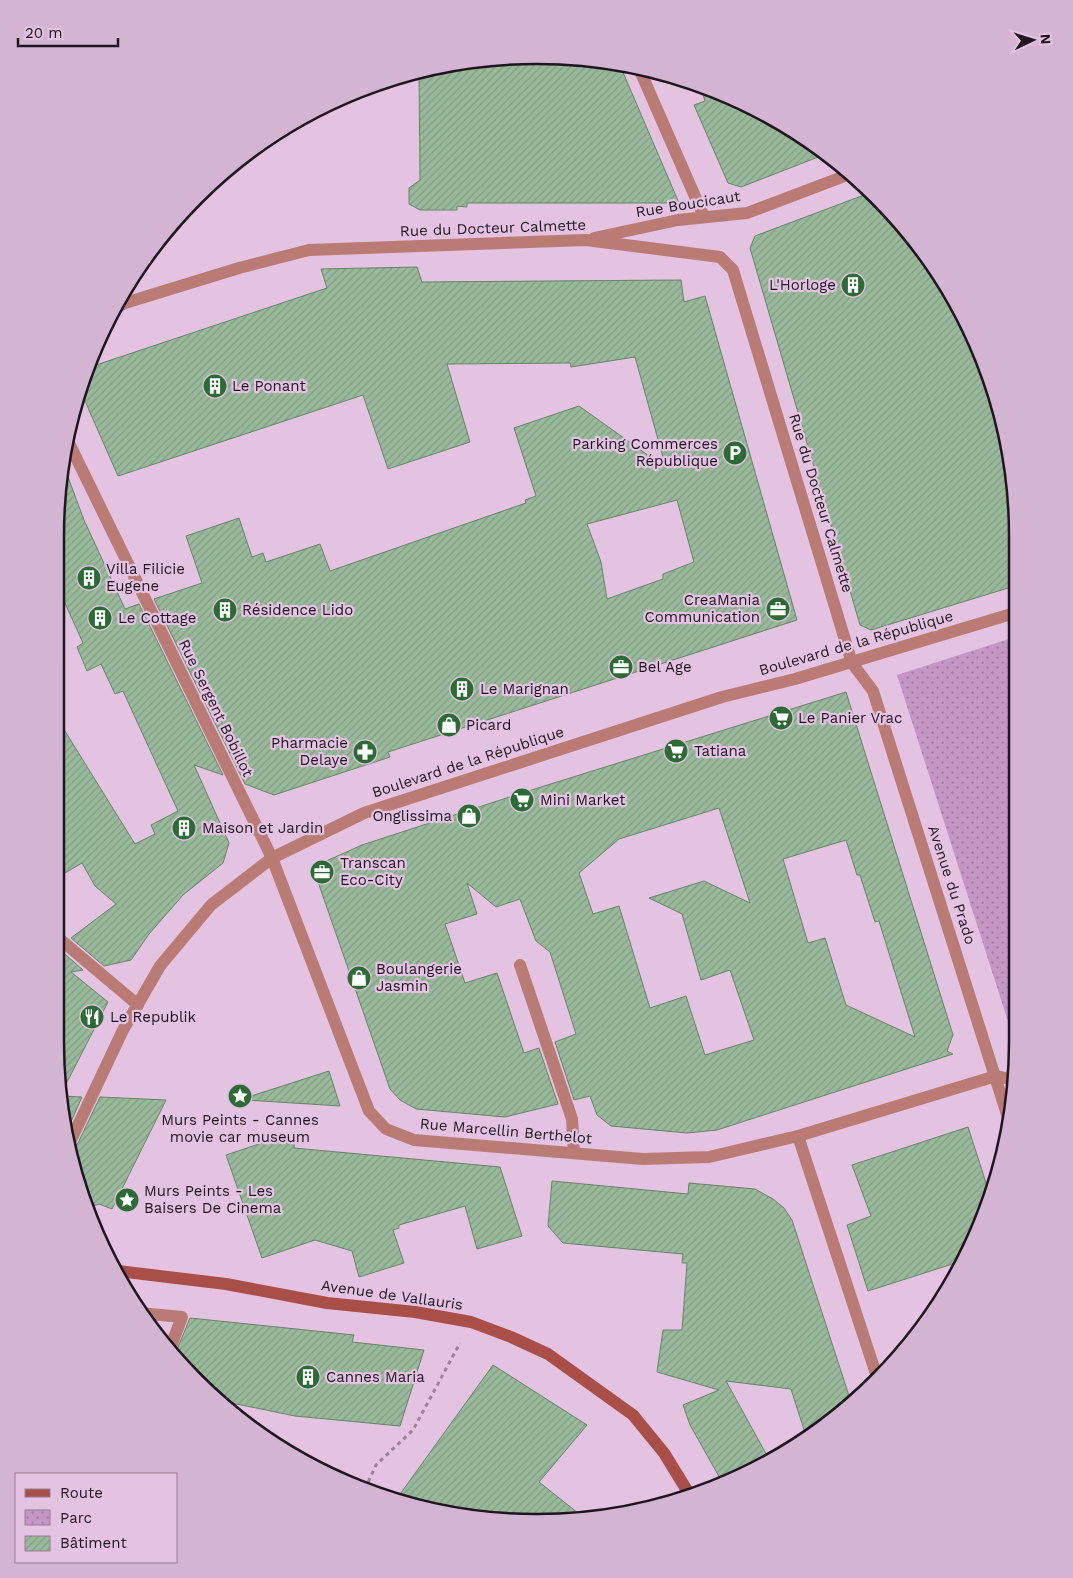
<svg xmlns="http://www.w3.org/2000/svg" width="1073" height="1578" viewBox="0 0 1073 1578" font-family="'Work Sans',sans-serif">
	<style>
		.park { fill: url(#park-dots) }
		.building { fill: url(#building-hatch); stroke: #668568; fill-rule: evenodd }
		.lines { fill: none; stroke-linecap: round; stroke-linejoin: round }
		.path { stroke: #9a8199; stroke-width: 3; stroke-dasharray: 4 4; stroke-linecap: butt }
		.pedestrian { stroke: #ba7b74; stroke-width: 12 }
		.minor { stroke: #ba7b74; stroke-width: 12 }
		.tertiary { stroke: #ba7b74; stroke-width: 12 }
		.secondary { stroke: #aa4f48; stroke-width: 12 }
		.labels { text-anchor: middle; stroke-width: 4.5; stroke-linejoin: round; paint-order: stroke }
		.street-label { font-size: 15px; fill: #201520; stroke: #e3c2e2 }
		.poi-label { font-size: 15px; fill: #201520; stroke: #e3c2e2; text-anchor: start }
		.rim { fill: none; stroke: #201520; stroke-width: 2.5 }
	</style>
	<defs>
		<pattern id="park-dots" width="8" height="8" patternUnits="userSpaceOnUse" patternTransform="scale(1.25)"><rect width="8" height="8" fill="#c496c4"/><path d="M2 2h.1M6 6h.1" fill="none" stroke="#9f799f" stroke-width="1.8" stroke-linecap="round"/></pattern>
		<pattern id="building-hatch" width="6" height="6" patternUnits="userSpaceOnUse" patternTransform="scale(1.25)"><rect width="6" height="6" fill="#98b99a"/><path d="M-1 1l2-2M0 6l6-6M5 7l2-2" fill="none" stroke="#839e84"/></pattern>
	</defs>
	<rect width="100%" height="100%" fill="#e3c2e2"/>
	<g class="park">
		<polygon points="1018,636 1018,1041 1014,1040 897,675"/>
		<polygon points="312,1463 341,1470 339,1479"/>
	</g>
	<g class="building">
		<polygon points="536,55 619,63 679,203 467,203 467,207 457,206 457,210 420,210 409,204 409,188 420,180 419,71 442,64"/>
		<polygon points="700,85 720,92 804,136 826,154 741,187 728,183 694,105 705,101"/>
		<polygon points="872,192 937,269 975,341 1011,461 1018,536 1018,585 871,630 860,625 750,248 755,236"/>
		<path d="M417 267 422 282 681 280 684 302 705 296 797 620 388 752 390 757 274 795 245 784 154 599 202 583 186 536 239 518 252 557 263 553 266 562 320 544 330 571 526 503 525 500 536 496 514 428 579 406 666 468 635 357 571 367 570 363 447 364 470 442 388 469 363 395 118 476 81 392 90 367 327 288 321 269ZM677 500 694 562 663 574V579L607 599 601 562 587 524Z"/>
		<polygon points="62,461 84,520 125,609 139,604 223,775 194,765 229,843 223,863 183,895 149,934 131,960 104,966 71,938 116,904 95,886 82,863 55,879 55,715 135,844 155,834 151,825 178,811 123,691 115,694 101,664 87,671 77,647 83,643 55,581 55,536"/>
		<path d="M846 692 953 1035 947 1051 953 1054 717 1130 687 1133 611 1126 597 1115 590 1096 574 1100 555 1042 576 1034 550 952 536 941 520 899 496 907 467 883 477 914 445 924 465 983 497 973 524 1053 539 1048 558 1104 505 1117 416 1109 400 1100 390 1089 317 879 324 862 362 845 525 792ZM719 808 750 903 704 881 649 898 682 914 701 980 730 970 754 1040 705 1055 686 996 650 1008 619 906 593 914 579 873 619 839ZM846 840 857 875H860L875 922 879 921 915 1037 846 1005 825 938 808 943 783 859Z"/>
		<polygon points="58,948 83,970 71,972 108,1002 63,1090 55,1042 55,951"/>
		<polygon points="329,1071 340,1106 246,1100 245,1098"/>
		<polygon points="64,1096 82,1097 69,1126"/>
		<polygon points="100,1097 166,1100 112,1209 99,1204 86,1208 80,1196 73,1148 78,1143"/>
		<polygon points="968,1127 989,1192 968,1255 965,1260 868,1291 847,1225 871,1216 852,1165"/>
		<polygon points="295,1132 294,1148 500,1167 522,1236 477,1249 465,1206 399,1225 399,1228 393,1230 404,1263 359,1277 352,1251 315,1240 262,1258 226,1155"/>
		<polygon points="552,1181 688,1194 689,1183 755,1189 773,1199 784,1208 792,1220 851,1402 806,1436 791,1389 726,1381 770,1461 721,1480 690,1425 683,1405 719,1390 657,1372 663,1330 682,1330 687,1263 682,1263 683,1254 563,1243 548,1226"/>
		<polygon points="190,1318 354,1335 352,1342 424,1350 400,1426 295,1416 222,1401 176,1352"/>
		<polygon points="493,1365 587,1425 539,1482 583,1517 505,1522 398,1497"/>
	</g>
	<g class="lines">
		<polyline class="path" points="365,1489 376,1465 413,1430 460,1343"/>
		<polyline class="pedestrian" points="140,1313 182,1317 171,1346"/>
		<g class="minor">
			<polyline points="638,66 704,217"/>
			<polyline points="594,238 678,220 747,213 850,174"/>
			<polyline points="116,308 125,303 239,268 309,250 586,240 720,257 733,270 852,663 873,691 1010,1124"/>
			<polyline points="66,437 272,858 369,1111 386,1129 414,1140 643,1159 709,1157 798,1136 996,1076 1014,1080"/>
			<polyline points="55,935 138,1005"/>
			<polyline points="520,965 572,1119 574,1153"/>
			<polyline points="798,1136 878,1380"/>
		</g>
		<polyline class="tertiary" points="71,1140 123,1030 160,966 211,905 272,858 364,813 722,697 795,679 1018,612"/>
		<polyline class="secondary" points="118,1271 226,1284 327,1303 415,1312 471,1322 511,1337 548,1354 633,1415 664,1453 688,1492"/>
	</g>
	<defs>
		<symbol id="building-disc" viewBox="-11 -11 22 22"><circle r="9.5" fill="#2b6b34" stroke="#e3c2e2"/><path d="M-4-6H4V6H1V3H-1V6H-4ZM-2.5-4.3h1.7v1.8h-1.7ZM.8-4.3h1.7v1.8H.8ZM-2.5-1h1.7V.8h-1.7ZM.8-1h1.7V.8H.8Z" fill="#fff"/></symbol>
		<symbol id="parking-disc" viewBox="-11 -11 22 22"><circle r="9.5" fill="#2b6b34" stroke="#e3c2e2"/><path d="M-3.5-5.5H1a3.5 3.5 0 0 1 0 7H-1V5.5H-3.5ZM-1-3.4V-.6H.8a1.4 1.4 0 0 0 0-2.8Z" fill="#fff"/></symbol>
		<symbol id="office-disc" viewBox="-11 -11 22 22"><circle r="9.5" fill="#2b6b34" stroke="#e3c2e2"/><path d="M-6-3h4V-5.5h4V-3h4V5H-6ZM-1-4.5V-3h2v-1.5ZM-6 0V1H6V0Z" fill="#fff"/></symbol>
		<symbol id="supermarket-disc" viewBox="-11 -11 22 22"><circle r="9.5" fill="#2b6b34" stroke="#e3c2e2"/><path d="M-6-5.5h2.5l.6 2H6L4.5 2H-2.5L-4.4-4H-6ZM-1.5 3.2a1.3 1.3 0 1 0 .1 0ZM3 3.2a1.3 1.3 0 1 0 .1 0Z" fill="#fff"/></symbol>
		<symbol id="shop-disc" viewBox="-11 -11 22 22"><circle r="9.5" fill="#2b6b34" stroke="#e3c2e2"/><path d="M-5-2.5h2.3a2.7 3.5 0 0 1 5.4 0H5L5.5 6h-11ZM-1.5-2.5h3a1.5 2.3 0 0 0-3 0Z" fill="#fff"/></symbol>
		<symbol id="pharmacy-disc" viewBox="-11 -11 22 22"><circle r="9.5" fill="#2b6b34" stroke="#e3c2e2"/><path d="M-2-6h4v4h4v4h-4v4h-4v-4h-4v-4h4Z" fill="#fff"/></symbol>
		<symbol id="restaurant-disc" viewBox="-11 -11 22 22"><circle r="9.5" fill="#2b6b34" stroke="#e3c2e2"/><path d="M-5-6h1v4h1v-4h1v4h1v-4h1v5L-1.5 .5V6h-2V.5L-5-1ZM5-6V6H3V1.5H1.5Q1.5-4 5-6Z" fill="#fff"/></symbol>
		<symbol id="sight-disc" viewBox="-11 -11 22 22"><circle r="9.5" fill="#2b6b34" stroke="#e3c2e2"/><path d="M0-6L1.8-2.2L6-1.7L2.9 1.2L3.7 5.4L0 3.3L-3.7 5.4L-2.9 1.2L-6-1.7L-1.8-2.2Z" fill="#fff"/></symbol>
	</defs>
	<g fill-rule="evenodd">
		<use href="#building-disc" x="839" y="271" width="28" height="28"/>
		<use href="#building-disc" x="201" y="372" width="28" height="28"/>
		<use href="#parking-disc" x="721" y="439" width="28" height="28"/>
		<use href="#building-disc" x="75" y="564" width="28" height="28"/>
		<use href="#office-disc" x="764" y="595" width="28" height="28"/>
		<use href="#building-disc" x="211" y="596" width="28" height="28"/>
		<use href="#building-disc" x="86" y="604" width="28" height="28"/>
		<use href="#office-disc" x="607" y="653" width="28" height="28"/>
		<use href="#building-disc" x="448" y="675" width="28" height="28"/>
		<use href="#supermarket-disc" x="767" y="704" width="28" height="28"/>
		<use href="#shop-disc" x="435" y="711" width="28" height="28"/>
		<use href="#supermarket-disc" x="662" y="737" width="28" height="28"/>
		<use href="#pharmacy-disc" x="351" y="738" width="28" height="28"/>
		<use href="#supermarket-disc" x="508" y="786" width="28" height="28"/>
		<use href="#shop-disc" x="455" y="802" width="28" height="28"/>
		<use href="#building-disc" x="170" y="814" width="28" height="28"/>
		<use href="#office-disc" x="308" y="858" width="28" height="28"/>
		<use href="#shop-disc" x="345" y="964" width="28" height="28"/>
		<use href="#restaurant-disc" x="78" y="1003" width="28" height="28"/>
		<use href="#sight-disc" x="226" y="1082" width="28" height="28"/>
		<use href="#sight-disc" x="113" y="1186" width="28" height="28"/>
		<use href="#building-disc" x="294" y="1363" width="28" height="28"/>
	</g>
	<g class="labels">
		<g class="street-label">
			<text transform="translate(688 204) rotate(-9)" y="5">Rue Boucicaut</text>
			<text transform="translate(493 228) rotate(-2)" y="5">Rue du Docteur Calmette</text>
			<text transform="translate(821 503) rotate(73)" y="5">Rue du Docteur Calmette</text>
			<text transform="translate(856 643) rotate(-16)" y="5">Boulevard de la République</text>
			<text transform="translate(216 708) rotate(64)" y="5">Rue Sergent Bobillot</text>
			<text transform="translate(468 762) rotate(-18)" y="5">Boulevard de la République</text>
			<text transform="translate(952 885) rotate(72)" y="5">Avenue du Prado</text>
			<text transform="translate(506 1131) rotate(5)" y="5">Rue Marcellin Berthelot</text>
			<text transform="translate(392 1295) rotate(8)" y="5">Avenue de Vallauris</text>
		</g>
		<g class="poi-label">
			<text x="836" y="290" text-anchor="end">L'Horloge</text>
			<text x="232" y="391">Le Ponant</text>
			<text x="718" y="449" text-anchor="end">Parking Commerces<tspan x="718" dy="17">République</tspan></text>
			<text x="106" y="574">Villa Filicie<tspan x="106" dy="17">Eugene</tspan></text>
			<text x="760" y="605" text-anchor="end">CreaMania<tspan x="760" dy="17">Communication</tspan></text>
			<text x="242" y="615">Résidence Lido</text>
			<text x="118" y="623">Le Cottage</text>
			<text x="638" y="672">Bel Age</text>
			<text x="480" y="694">Le Marignan</text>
			<text x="798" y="723">Le Panier Vrac</text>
			<text x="466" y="730">Picard</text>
			<text x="348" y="748" text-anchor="end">Pharmacie<tspan x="348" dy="17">Delaye</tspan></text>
			<text x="694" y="756">Tatiana</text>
			<text x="540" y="805">Mini Market</text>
			<text x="452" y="821" text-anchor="end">Onglissima</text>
			<text x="202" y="833">Maison et Jardin</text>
			<text x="340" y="868">Transcan<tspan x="340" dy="17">Eco-City</tspan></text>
			<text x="376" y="974">Boulangerie<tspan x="376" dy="17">Jasmin</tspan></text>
			<text x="110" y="1022">Le Republik</text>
			<text x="240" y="1125" text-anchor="middle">Murs Peints - Cannes<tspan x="240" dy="17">movie car museum</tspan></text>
			<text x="144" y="1196">Murs Peints - Les<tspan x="144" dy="17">Baisers De Cinema</tspan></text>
			<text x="326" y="1382">Cannes Maria</text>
		</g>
	</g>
	<path d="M0 0H1073V1578H0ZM536 64H537A472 472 0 0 1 1009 536V1042A472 472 0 0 1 537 1514H536A472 472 0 0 1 64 1042V536A472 472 0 0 1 536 64Z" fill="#d3b4d2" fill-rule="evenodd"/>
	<path class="rim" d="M536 64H537A472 472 0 0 1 1009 536V1042A472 472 0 0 1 537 1514H536A472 472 0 0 1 64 1042V536A472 472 0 0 1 536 64Z"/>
	<rect x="15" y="1473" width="162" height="90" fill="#e3c2e2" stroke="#957d94"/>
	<rect x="25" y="1489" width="25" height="8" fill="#aa4f48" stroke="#957d94"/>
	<text x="60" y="1498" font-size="15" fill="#201520">Route</text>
	<rect x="25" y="1510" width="25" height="15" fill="url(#park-dots)" stroke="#957d94"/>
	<text x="60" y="1523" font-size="15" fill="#201520">Parc</text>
	<rect x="25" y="1536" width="25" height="15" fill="url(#building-hatch)" stroke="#957d94"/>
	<text x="60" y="1548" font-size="15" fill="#201520">Bâtiment</text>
	<g transform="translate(1033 40) rotate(86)" stroke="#e3c2e2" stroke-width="4" paint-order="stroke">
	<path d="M0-4L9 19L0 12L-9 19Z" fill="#201520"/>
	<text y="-8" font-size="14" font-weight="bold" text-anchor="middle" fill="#201520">N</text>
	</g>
	<path d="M18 38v8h100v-8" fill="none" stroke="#201520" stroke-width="2.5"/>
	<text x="25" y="38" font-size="15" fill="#201520" stroke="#e3c2e2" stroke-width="4" paint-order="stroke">20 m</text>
</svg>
